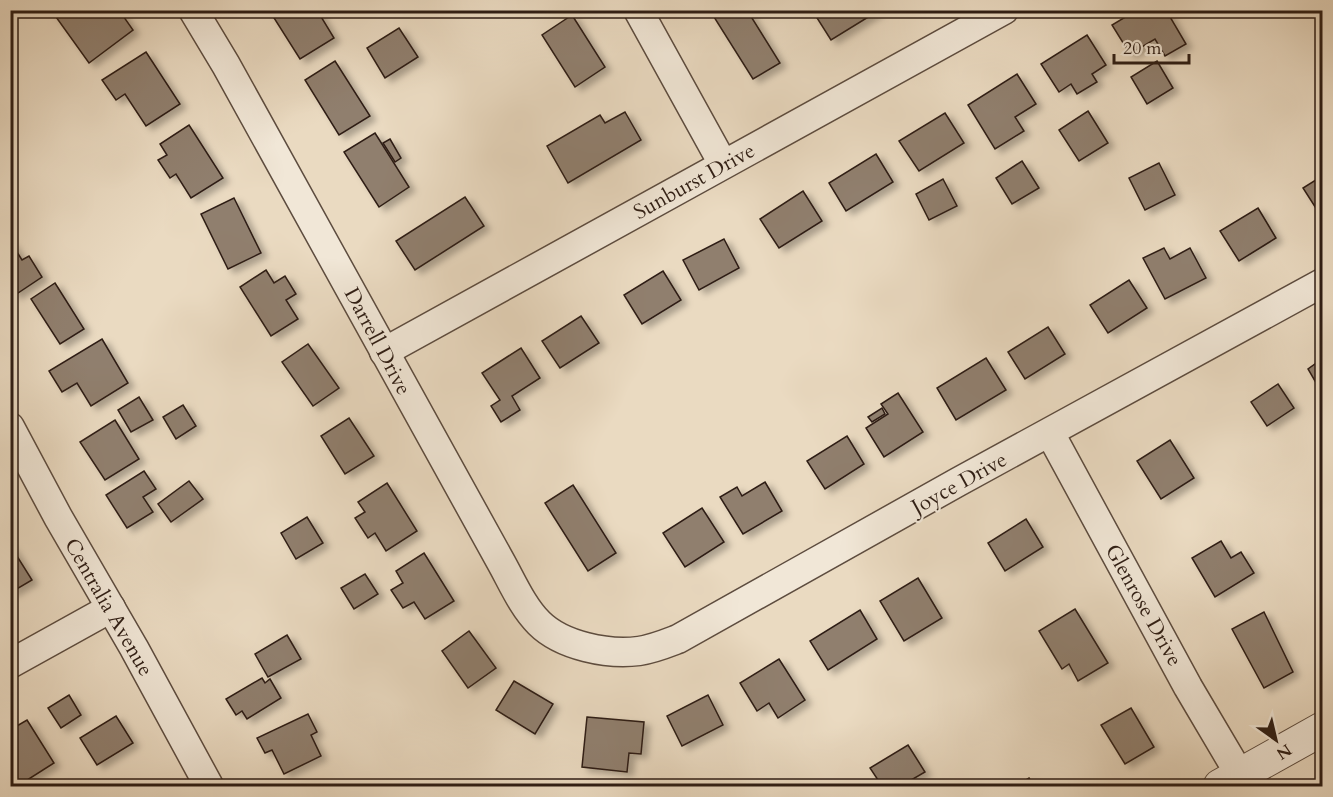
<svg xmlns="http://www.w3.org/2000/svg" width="1333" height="797" viewBox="0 0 1333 797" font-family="Cardo,serif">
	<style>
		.building { fill: #907f6e; stroke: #2e1d14; stroke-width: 1.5; filter: url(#shadow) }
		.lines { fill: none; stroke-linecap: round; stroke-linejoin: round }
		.minor-casing { stroke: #5d4c3f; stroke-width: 31 }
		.tertiary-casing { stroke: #5d4c3f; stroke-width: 35 }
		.minor { stroke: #f1e7d7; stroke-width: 28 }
		.tertiary { stroke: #f1e7d7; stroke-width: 33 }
		.labels { text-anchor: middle; stroke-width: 4.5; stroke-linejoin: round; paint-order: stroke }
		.street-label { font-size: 21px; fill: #2e1d14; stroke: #f1e7d7 }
	</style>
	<defs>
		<filter id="shadow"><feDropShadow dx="6" dy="4" stdDeviation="3" flood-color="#0004"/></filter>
	</defs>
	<rect width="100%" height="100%" fill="#eadac1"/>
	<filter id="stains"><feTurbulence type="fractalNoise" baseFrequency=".00333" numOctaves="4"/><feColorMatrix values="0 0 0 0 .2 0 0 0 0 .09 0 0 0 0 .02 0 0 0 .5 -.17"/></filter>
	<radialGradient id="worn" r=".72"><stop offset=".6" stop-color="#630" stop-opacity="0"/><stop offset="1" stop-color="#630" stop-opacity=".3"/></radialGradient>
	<g class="building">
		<polygon points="51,10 119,10 133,30 89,63"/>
		<polygon points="269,10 317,10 334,38 300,59"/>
		<polygon points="725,10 747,10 780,63 753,79 714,17"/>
		<polygon points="812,10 877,10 878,11 831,40"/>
		<polygon points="1137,10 1166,10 1186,44 1165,56 1155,39 1130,54 1112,25"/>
		<polygon points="572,15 605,67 575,87 542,35"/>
		<polygon points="399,28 418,57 385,78 367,48"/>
		<polygon points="1087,35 1106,65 1092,74 1097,82 1077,94 1071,84 1059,92 1041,64"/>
		<polygon points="146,52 180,104 146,126 125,94 116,100 102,80"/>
		<polygon points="335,61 370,116 339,135 305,80"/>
		<polygon points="1157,61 1173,88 1147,104 1131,77"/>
		<polygon points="1017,74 1036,104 1015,117 1024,131 995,149 968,105"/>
		<polygon points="1088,111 1108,143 1079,161 1059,130"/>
		<polygon points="625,112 641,140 568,183 547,146 600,115 605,123"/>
		<polygon points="945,113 964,143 919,171 899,141"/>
		<polygon points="189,125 223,178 191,198 176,174 170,178 158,160 167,155 160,144"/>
		<polygon points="375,133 409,187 379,207 344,152"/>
		<polygon points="390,139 401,158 395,162 383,143"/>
		<polygon points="876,154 893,182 846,211 829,183"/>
		<polygon points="1022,161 1039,188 1012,204 996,178"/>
		<polygon points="1159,163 1175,195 1145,210 1129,178"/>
		<polygon points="1322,176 1322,215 1321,216 1303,188"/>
		<polygon points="943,179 957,206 929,220 916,194"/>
		<polygon points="803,191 822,221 779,248 760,219"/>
		<polygon points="465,197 484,226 415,270 396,241"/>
		<polygon points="234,198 261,253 228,269 201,214"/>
		<polygon points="1258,208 1276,238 1239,261 1220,231"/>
		<polygon points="724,239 739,268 699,290 683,260"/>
		<polygon points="10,241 22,260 29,256 42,277 15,295 10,288"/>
		<polygon points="1164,248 1170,259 1190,248 1206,278 1165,299 1143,258"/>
		<polygon points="266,270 274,283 285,276 296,294 286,300 298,319 271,336 240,287"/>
		<polygon points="663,271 681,300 642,324 624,295"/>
		<polygon points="1129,280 1147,308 1108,333 1090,305"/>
		<polygon points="55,283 84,329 60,344 31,299"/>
		<polygon points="581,316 599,343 560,368 542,341"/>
		<polygon points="1048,327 1065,354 1025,379 1008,352"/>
		<polygon points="102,339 128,383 91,406 77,383 62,392 49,371"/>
		<polygon points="308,344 339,388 313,406 282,362"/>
		<polygon points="521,348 540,378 512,396 520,410 501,422 491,406 500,400 482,373"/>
		<polygon points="986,358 1006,390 956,420 937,388"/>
		<polygon points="1322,359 1322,393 1308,369"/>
		<polygon points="1278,384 1294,408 1267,426 1251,402"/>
		<polygon points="898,393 923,432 884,457 866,428 888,414 881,404"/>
		<polygon points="139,397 153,420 131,432 118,410"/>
		<polygon points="183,405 196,426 176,439 163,417"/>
		<polygon points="882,408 885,414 872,422 868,417"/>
		<polygon points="349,418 374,456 345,474 321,436"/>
		<polygon points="115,420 139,459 105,480 80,442"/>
		<polygon points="847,436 864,464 825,489 807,461"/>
		<polygon points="1170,440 1194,478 1161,499 1137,461"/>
		<polygon points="144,471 156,489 143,497 153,512 127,528 106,495"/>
		<polygon points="189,481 203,499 171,522 158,504"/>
		<polygon points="765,482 782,511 743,534 720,497 737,487 742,496"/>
		<polygon points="387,483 417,531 386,551 375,533 368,538 355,518 365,512 358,502"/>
		<polygon points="573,485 616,553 588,571 545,503"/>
		<polygon points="702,508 724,542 685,567 663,533"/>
		<polygon points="307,517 323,543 296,559 281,533"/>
		<polygon points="1026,519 1043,547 1005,571 988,543"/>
		<polygon points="1221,541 1231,558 1241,552 1254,573 1215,597 1192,558"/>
		<polygon points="10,545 32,580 10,593"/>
		<polygon points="424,553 454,601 425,619 414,602 403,608 391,590 403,583 396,571"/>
		<polygon points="365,574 378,594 354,609 341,588"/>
		<polygon points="918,578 942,618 904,641 880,601"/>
		<polygon points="1075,609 1108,663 1078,681 1069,664 1062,669 1039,631"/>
		<polygon points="860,610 877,639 828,670 810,641"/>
		<polygon points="1264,612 1293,672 1264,688 1232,629"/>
		<polygon points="469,631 496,668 468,688 442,651"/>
		<polygon points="287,635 301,659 268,677 255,654"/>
		<polygon points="779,659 805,700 778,718 769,703 757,711 740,683"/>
		<polygon points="262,678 265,683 270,679 281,698 247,719 242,711 236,715 226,699"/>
		<polygon points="514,681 553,704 535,734 496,710"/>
		<polygon points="69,695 81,715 61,728 48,708"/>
		<polygon points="708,695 723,725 682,746 667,716"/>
		<polygon points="1131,708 1154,747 1125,764 1101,725"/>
		<polygon points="308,714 317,732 311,735 321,756 284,774 272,750 265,753 257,738"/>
		<polygon points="116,716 133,743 97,765 80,738"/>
		<polygon points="587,717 644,722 641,754 629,753 627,772 582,767"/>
		<polygon points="27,720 54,763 21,784 10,768 10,730"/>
		<polygon points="908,745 925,772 901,786 882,786 870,768"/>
		<polygon points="1029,778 1034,786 1016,786"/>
	</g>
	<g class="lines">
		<defs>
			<g id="minor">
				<path d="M193 10 226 65 502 564C513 584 523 607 539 623 562 646 608 655 639 651 653 649 665 644 678 639L958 482 1322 283"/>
				<polyline points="638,10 723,164"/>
				<polyline points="384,352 1004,10"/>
				<polyline points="10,427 58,517 134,648 209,786"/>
				<polyline points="1050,433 1188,687 1240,775"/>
				<polyline points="10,664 111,608"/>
			</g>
			<polyline id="tertiary" points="1220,786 1322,729"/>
		</defs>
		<use href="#minor" class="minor-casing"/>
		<use href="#tertiary" class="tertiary-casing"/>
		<use href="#minor" class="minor"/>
		<use href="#tertiary" class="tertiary"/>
	</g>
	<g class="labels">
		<g class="street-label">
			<text transform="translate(694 181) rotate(-29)" y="7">Sunburst Drive</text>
			<text transform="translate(378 341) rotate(62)" y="7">Darrell Drive</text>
			<text transform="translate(959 483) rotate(-29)" y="7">Joyce Drive</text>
			<text transform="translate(1144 605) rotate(61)" y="7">Glenrose Drive</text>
			<text transform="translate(109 607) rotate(60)" y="7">Centralia Avenue</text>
		</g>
	</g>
	<rect width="1333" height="797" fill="none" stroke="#eadac1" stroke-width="36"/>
	<rect x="12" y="12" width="1309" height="773" fill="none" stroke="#2e1d14" stroke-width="3"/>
	<rect x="18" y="18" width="1297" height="761" fill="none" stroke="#2e1d14" stroke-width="1.5"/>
	<g transform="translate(1276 740) rotate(146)" stroke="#f1e7d7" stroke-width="4.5" paint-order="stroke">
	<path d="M0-4.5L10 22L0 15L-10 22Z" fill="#2e1d14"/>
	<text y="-9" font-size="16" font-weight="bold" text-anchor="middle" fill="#2e1d14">N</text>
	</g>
	<path d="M1114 54v9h75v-9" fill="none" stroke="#2e1d14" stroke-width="3"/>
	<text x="1123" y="54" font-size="18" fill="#2e1d14" stroke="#f1e7d7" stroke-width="4.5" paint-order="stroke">20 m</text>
	<rect width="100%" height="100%" filter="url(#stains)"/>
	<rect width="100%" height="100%" fill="url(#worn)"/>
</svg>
